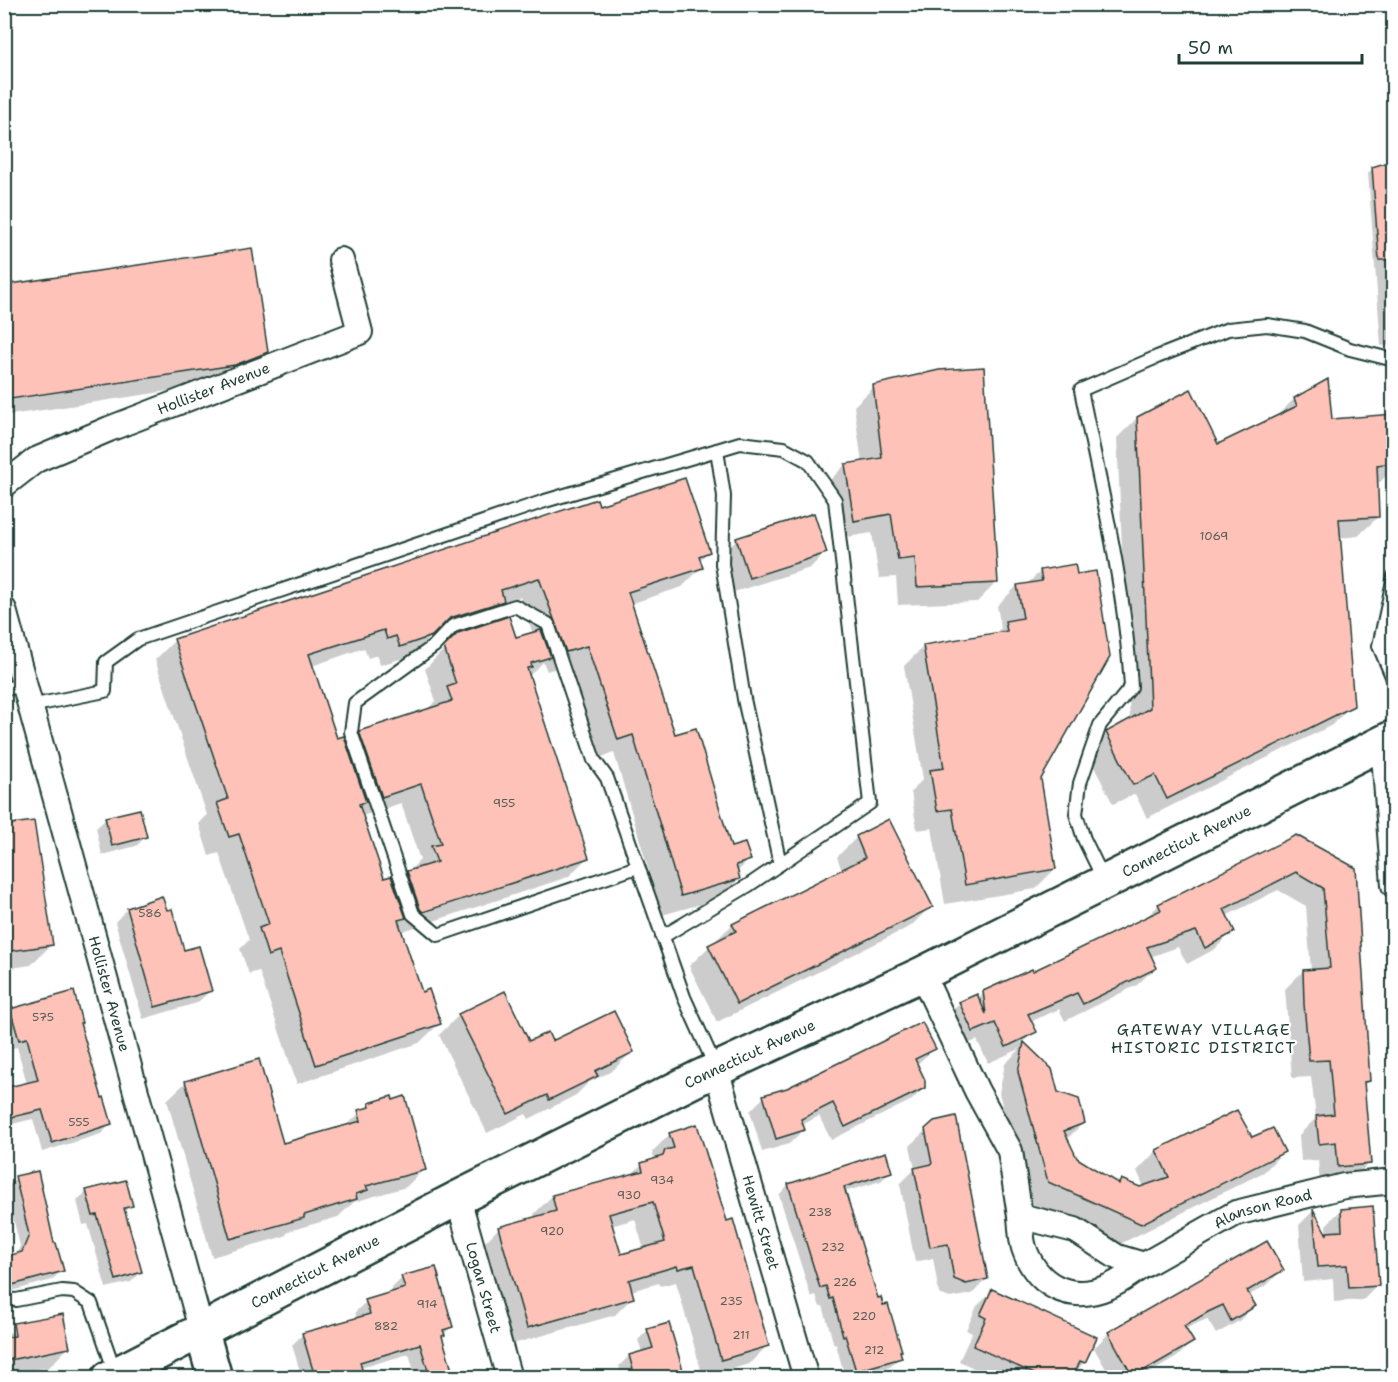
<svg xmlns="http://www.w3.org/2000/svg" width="1398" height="1382" viewBox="0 0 1398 1382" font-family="'Shantell Sans',sans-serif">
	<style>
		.shadow { fill: #0003; fill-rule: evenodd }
		.building { fill: #fec2b9; stroke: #1f3d34; stroke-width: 1.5; fill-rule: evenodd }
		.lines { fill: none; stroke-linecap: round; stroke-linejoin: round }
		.service-casing { stroke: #1f3d34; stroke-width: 16 }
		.minor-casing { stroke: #1f3d34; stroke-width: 28 }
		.secondary-casing { stroke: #1f3d34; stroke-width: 38 }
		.service { stroke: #fff; stroke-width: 12 }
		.minor { stroke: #fff; stroke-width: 24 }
		.secondary { stroke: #fff; stroke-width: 33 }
		.labels { text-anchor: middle; stroke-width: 4.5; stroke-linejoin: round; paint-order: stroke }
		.number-label { font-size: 12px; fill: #575e55 }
		.street-label { font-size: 15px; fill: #1f3d34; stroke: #fff }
		.neighbourhood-label { font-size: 16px; letter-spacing: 1.5px; fill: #1f3d34; stroke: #fff }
	</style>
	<rect width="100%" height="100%" fill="#fff"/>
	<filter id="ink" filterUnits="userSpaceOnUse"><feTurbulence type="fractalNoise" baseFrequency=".0167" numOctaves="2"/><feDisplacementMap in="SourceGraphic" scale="12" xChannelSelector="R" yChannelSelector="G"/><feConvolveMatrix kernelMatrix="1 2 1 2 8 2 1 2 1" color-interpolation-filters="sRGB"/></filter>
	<g filter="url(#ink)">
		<g class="shadow">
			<polygon points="1394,162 1394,345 1381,346 1368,173 1373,169"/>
			<polygon points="4,287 266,352 246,372 214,384 4,416"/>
			<polygon points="874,387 997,582 977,602 898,605 896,577 879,578 872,533 835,539 826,484 845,465 862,463 854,406"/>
			<polygon points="1294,399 1330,421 1394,416 1394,468 1380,482 1376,482 1378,517 1358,536 1339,538 1352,705 1332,725 1147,818 1135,794 1113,804 1087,753 1107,733 1130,721 1117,438 1137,418 1218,446 1275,418"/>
			<path d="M598 507 708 552 699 561 701 568 682 587 630 604 674 736 730 849 749 860 737 872 739 879 719 899 662 915 614 753 598 758 567 665 547 671 543 662 528 677 588 857 568 877 403 931 399 928 421 994 439 1024 419 1043 297 1084 259 971 249 974 240 949 249 940 219 853 209 856 199 824 207 815 155 660 175 640ZM520 597 533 634 515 639 458 635 425 669 436 701 428 708V710L360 732 346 747 336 740 312 666 364 648 368 658 377 655 380 665 410 656 429 638 483 620 500 603ZM401 803 420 860 412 868 413 871 408 873 394 887 383 880 362 816Z"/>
			<polygon points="737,539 825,553 810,568 734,592 722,554"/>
			<polygon points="1074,566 1039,778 1055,869 1035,889 945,904 932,828 917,830 911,792 923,779 904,666 924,646 994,634 1001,628 997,606 1017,586 1027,584 1041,571"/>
			<polygon points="106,819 146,837 136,846 102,855 96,828"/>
			<polygon points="4,827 51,945 31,965 4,969"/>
			<polygon points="1296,836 1354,869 1368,1081 1363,1086 1369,1163 1351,1181 1320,1184 1318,1160 1301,1161 1299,1135 1316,1118 1311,1077 1292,1078 1285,989 1303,971 1311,971 1306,906 1278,890 1226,916 1233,931 1215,949 1187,964 1178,947 1150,957 1155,968 1137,985 1065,1021 1059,1009 1030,1022 1032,1033 1023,1043 1051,1070 1056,1093 1083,1123 1067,1139 1076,1159 1117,1185 1121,1181 1140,1189 1144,1187 1137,1171 1156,1151 1237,1112 1251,1139 1283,1152 1264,1172 1120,1244 1028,1202 999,1093 1005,1064 1020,1049 988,1063 977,1040 955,1049 942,1021 960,1003 977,999 984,992 1032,973 1143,920 1159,905"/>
			<polygon points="857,837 931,906 911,926 717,1022 689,966 732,925 842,871 837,857"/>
			<polygon points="127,909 183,952 210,991 197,1003 143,1019 115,922"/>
			<polygon points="11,1011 79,1024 101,1099 111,1124 101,1134 42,1152 33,1119 4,1126 4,1090 27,1084 17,1047 9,1049 4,1033 4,1017"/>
			<polygon points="459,1015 529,1043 632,1052 612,1071 588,1083 576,1095 529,1119 526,1114 487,1133 439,1035"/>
			<polygon points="934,1049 916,1065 926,1086 912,1100 831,1140 819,1116 802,1125 803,1130 789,1144 762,1152 750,1111 764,1097"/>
			<polygon points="186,1082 282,1145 343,1128 370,1104 424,1169 406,1187 354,1202 338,1217 289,1231 285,1236 212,1257 167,1100"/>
			<polygon points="934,1122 987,1279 972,1294 950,1298 939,1294 933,1258 915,1262 900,1184 915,1169 910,1146"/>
			<path d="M670 1134 767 1346 749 1364 703 1377 676 1282 660 1286 659 1283 631 1291 633 1297 615 1315 509 1345 481 1246 499 1228 535 1218 534 1214 552 1196 630 1176 642 1164 655 1160 652 1152ZM635 1219 644 1250 620 1256 611 1226Z"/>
			<polygon points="885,1154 890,1172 881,1181 844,1192 877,1300 901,1350 899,1352 900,1357 890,1367 855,1378 845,1378 836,1344 834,1345 823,1306 820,1307 816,1295 811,1297 779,1195 788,1185"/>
			<polygon points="16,1178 53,1245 62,1270 52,1280 4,1293 4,1259 16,1256 20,1246 6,1188"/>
			<polygon points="87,1191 131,1205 124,1212 141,1272 131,1282 106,1288 88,1224 83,1225 77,1201"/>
			<polygon points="1341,1210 1378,1285 1363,1300 1334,1302 1333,1279 1303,1282 1299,1225 1313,1211 1327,1239 1326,1225"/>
			<polygon points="1282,1270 1267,1285 1248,1296 1254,1306 1239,1321 1216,1334 1207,1319 1191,1326 1185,1330 1192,1342 1177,1357 1141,1378 1111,1378 1094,1348 1109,1333"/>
			<polygon points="402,1278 451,1327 441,1337 452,1378 416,1378 409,1354 360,1368 363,1378 302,1378 292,1345 303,1334 357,1319 355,1312 366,1302 393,1293 391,1289"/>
			<polygon points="993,1291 1084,1362 1071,1378 994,1378 959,1361 972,1333 966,1330 977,1306"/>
			<polygon points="24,1323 69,1347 49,1367 4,1376 4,1330 13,1334"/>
			<polygon points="668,1324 685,1378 623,1378 619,1366 629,1356 642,1352 638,1340 648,1330"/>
		</g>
		<g class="building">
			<polygon points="1394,160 1394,260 1379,260 1372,167"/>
			<polygon points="252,248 268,352 235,365 4,400 4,285"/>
			<polygon points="984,367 998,583 917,587 915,558 898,560 891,514 854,521 845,464 882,458 873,385 939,370"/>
			<polygon points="1328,379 1332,419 1394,414 1394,463 1377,465 1379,517 1339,519 1354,706 1167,799 1155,775 1133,785 1106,732 1150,708 1137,417 1191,389 1218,444 1297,406 1294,398"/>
			<polygon points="685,478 710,552 699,556 703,568 628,592 675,734 696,728 731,847 745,843 751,860 736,865 740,879 681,896 633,735 618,740 587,646 566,652 539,578 501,590 504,601 450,618 432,636 400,647 396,636 387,639 384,630 309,654 337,738 344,736 366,802 359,804 384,878 391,876 406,918 398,920 422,992 429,989 441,1024 316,1065 279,952 268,956 259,928 269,924 239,834 229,837 217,803 228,799 174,639 597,499 599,505"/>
			<polygon points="814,513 827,553 749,578 736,538"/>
			<polygon points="1075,564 1077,574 1096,571 1110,657 1041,779 1056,869 965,885 952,809 937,811 930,770 944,768 923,645 1007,631 1005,621 1023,618 1017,585 1042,581 1040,570"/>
			<polygon points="509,616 516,637 541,630 551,657 531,663 532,667 527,668 589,858 423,912 420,909 407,871 437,862 431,846 441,844 421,784 382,797 359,731 452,701 447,687 456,684 444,647 458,633"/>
			<polygon points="140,809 147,837 112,846 105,817"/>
			<polygon points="889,819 933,907 737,1004 708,945 736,931 732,924 865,858 856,836"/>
			<polygon points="34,821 53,945 4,952 4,825"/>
			<polygon points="1296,835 1356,868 1370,1081 1364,1082 1371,1164 1338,1167 1336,1142 1319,1144 1316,1116 1334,1114 1329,1060 1309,1061 1304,1004 1303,970 1330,968 1323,888 1296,872 1224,909 1235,932 1205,948 1196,931 1147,947 1157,968 1083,1004 1077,993 1028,1014 1037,1032 1006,1047 995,1023 973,1032 959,1002 977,994 986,1014 983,991 1032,969 1033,971 1161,910 1158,904"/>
			<polygon points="162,896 167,910 172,909 184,950 199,946 212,991 155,1007 127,908"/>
			<polygon points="74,991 82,1023 80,1023 102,1098 104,1097 112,1124 52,1143 42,1110 4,1119 4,1088 38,1080 27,1038 19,1040 10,1009"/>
			<polygon points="505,991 529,1041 548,1032 552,1041 614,1011 634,1052 595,1071 598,1076 549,1100 547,1095 508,1114 458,1014"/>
			<polygon points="922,1022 936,1049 915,1059 925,1080 925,1088 845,1127 833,1103 801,1119 805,1130 776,1139 763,1095 787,1088"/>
			<polygon points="1024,1042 1052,1069 1058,1092 1079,1099 1085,1123 1064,1131 1077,1158 1119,1184 1121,1179 1140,1187 1169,1177 1156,1150 1237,1110 1252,1137 1273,1128 1285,1152 1141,1224 1048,1182 1018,1072"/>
			<polygon points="259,1059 283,1143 361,1121 358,1110 370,1107 369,1103 392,1096 393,1100 405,1096 426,1170 366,1186 368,1190 356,1194 357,1199 304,1215 304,1218 230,1239 185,1081"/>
			<polygon points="956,1116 988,1279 966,1284 954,1279 948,1244 930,1247 914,1168 932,1164 925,1129 934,1121"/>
			<path d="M697 1124 727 1221 733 1219 769 1346 721 1360 694 1265 678 1269 677 1266 629 1280 634 1298 527 1328 498 1227 556 1211 552 1195 643 1171 641 1163 663 1156 665 1150 674 1148 669 1133ZM653 1202 665 1242 621 1254 609 1214Z"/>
			<polygon points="886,1152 892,1172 844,1187 878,1298 881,1297 883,1305 888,1304 902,1351 900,1351 902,1358 856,1371 845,1335 843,1336 833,1298 830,1299 826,1286 820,1288 788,1184"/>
			<polygon points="38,1171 54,1243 56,1243 64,1271 12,1285 4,1257 22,1252 29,1235 15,1176"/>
			<polygon points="126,1180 133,1206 124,1208 142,1272 116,1280 97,1215 93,1216 86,1190"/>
			<polygon points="1373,1206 1379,1286 1349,1288 1347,1265 1318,1267 1313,1209 1327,1235 1327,1232 1342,1231 1341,1209"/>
			<polygon points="1267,1241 1284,1270 1247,1291 1256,1306 1231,1321 1223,1305 1208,1312 1184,1326 1194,1342 1133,1377 1108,1332"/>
			<polygon points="436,1267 453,1327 443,1330 445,1335 442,1336 454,1377 430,1377 420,1344 360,1362 364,1377 315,1377 302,1333 370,1314 365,1300 405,1288 401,1276"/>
			<polygon points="992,1289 1097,1337 1085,1363 1080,1361 1073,1377 1041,1377 973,1346 986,1318 980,1315"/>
			<polygon points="63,1314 70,1348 4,1361 4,1338 15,1336 13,1323"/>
			<polygon points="669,1323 685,1377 635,1377 629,1355 653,1348 647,1329"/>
		</g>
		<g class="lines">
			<defs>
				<g id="service">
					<polyline points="717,450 724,496 722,564 744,699 780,864"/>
					<polyline points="1394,639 1379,646 1394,681"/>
					<polyline points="1379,646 1394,576"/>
					<polyline points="4,689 24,685"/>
					<polyline points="30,706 105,691 106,662 138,639 545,501 717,450 740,443 784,448 808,461 835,500 870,803 749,885 662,937"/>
					<polyline points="637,867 438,935 413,914 351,732 355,703 434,646 453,626 515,606 548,624 594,760 607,778 684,997 716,1068"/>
					<path d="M1104 880 1084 839 1076 814 1080 783 1100 725 1131 687C1125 587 1101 488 1081 390L1157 357 1228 329 1267 325 1305 331 1350 349 1394 360"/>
					<polyline points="4,1299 16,1300 62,1291 74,1292 91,1303 115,1372"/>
				</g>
				<g id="minor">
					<path id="s1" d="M4 485 36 460 109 429 360 332 341 260"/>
					<path id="s2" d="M4 610 201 1329"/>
					<polyline points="1383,742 1394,885"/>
					<path id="s3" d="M922 974 977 1091 1010 1151 1020 1216 1075 1230 1117 1257 1144 1265 1236 1213 1344 1186 1394 1181"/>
					<path id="s4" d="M716 1069 806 1378"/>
					<path id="s5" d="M458 1198 509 1378"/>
					<path d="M1020 1216C1021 1226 1021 1238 1024 1248 1037 1286 1070 1303 1108 1287 1121 1282 1132 1272 1144 1265"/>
				</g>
				<g id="secondary">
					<polyline points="201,1329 215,1378"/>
					<path id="s6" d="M109 1378 458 1198 698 1078 922 974 1394 737"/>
				</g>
			</defs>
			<use href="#service" class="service-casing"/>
			<use href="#minor" class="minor-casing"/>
			<use href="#secondary" class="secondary-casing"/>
			<use href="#service" class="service"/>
			<use href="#minor" class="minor"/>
			<use href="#secondary" class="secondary"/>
		</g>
	</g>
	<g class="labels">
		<g class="number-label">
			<text x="1214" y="540">1069</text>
			<text x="504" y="807">955</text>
			<text x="150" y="917">586</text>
			<text x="43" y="1021">575</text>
			<text x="79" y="1126">555</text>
			<text x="662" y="1184">934</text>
			<text x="629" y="1199">930</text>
			<text x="820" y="1216">238</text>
			<text x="552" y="1235">920</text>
			<text x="833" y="1251">232</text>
			<text x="845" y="1286">226</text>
			<text x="731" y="1305">235</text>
			<text x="427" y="1308">914</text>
			<text x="864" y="1320">220</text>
			<text x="386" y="1330">882</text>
			<text x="741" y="1339">211</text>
			<text x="874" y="1354">212</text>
		</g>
		<g class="street-label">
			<text dy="5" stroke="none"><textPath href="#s1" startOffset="232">Hollister Avenue</textPath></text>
			<text dy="5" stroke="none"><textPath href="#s6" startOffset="1204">Connecticut Avenue</textPath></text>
			<text dy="5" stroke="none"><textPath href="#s2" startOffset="398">Hollister Avenue</textPath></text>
			<text dy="5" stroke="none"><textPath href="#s6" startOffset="718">Connecticut Avenue</textPath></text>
			<text dy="5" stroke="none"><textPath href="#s3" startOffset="531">Alanson Road</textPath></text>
			<text dy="5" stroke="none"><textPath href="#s4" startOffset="160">Hewitt Street</textPath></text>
			<text dy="5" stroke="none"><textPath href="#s6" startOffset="232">Connecticut Avenue</textPath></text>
			<text dy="5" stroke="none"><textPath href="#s5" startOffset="93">Logan Street</textPath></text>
		</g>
		<g class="neighbourhood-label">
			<text x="1204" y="1035">GATEWAY VILLAGE<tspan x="1204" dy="18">HISTORIC DISTRICT</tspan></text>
		</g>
	</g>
	<rect width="1398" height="1382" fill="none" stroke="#fff" stroke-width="24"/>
	<rect x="12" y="12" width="1374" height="1358" fill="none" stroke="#1f3d34" stroke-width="2" filter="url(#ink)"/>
	<path d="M1179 54v9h183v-9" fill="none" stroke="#1f3d34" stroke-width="3"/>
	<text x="1188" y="54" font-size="18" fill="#1f3d34" stroke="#ffffff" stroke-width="4.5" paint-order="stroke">50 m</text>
</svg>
